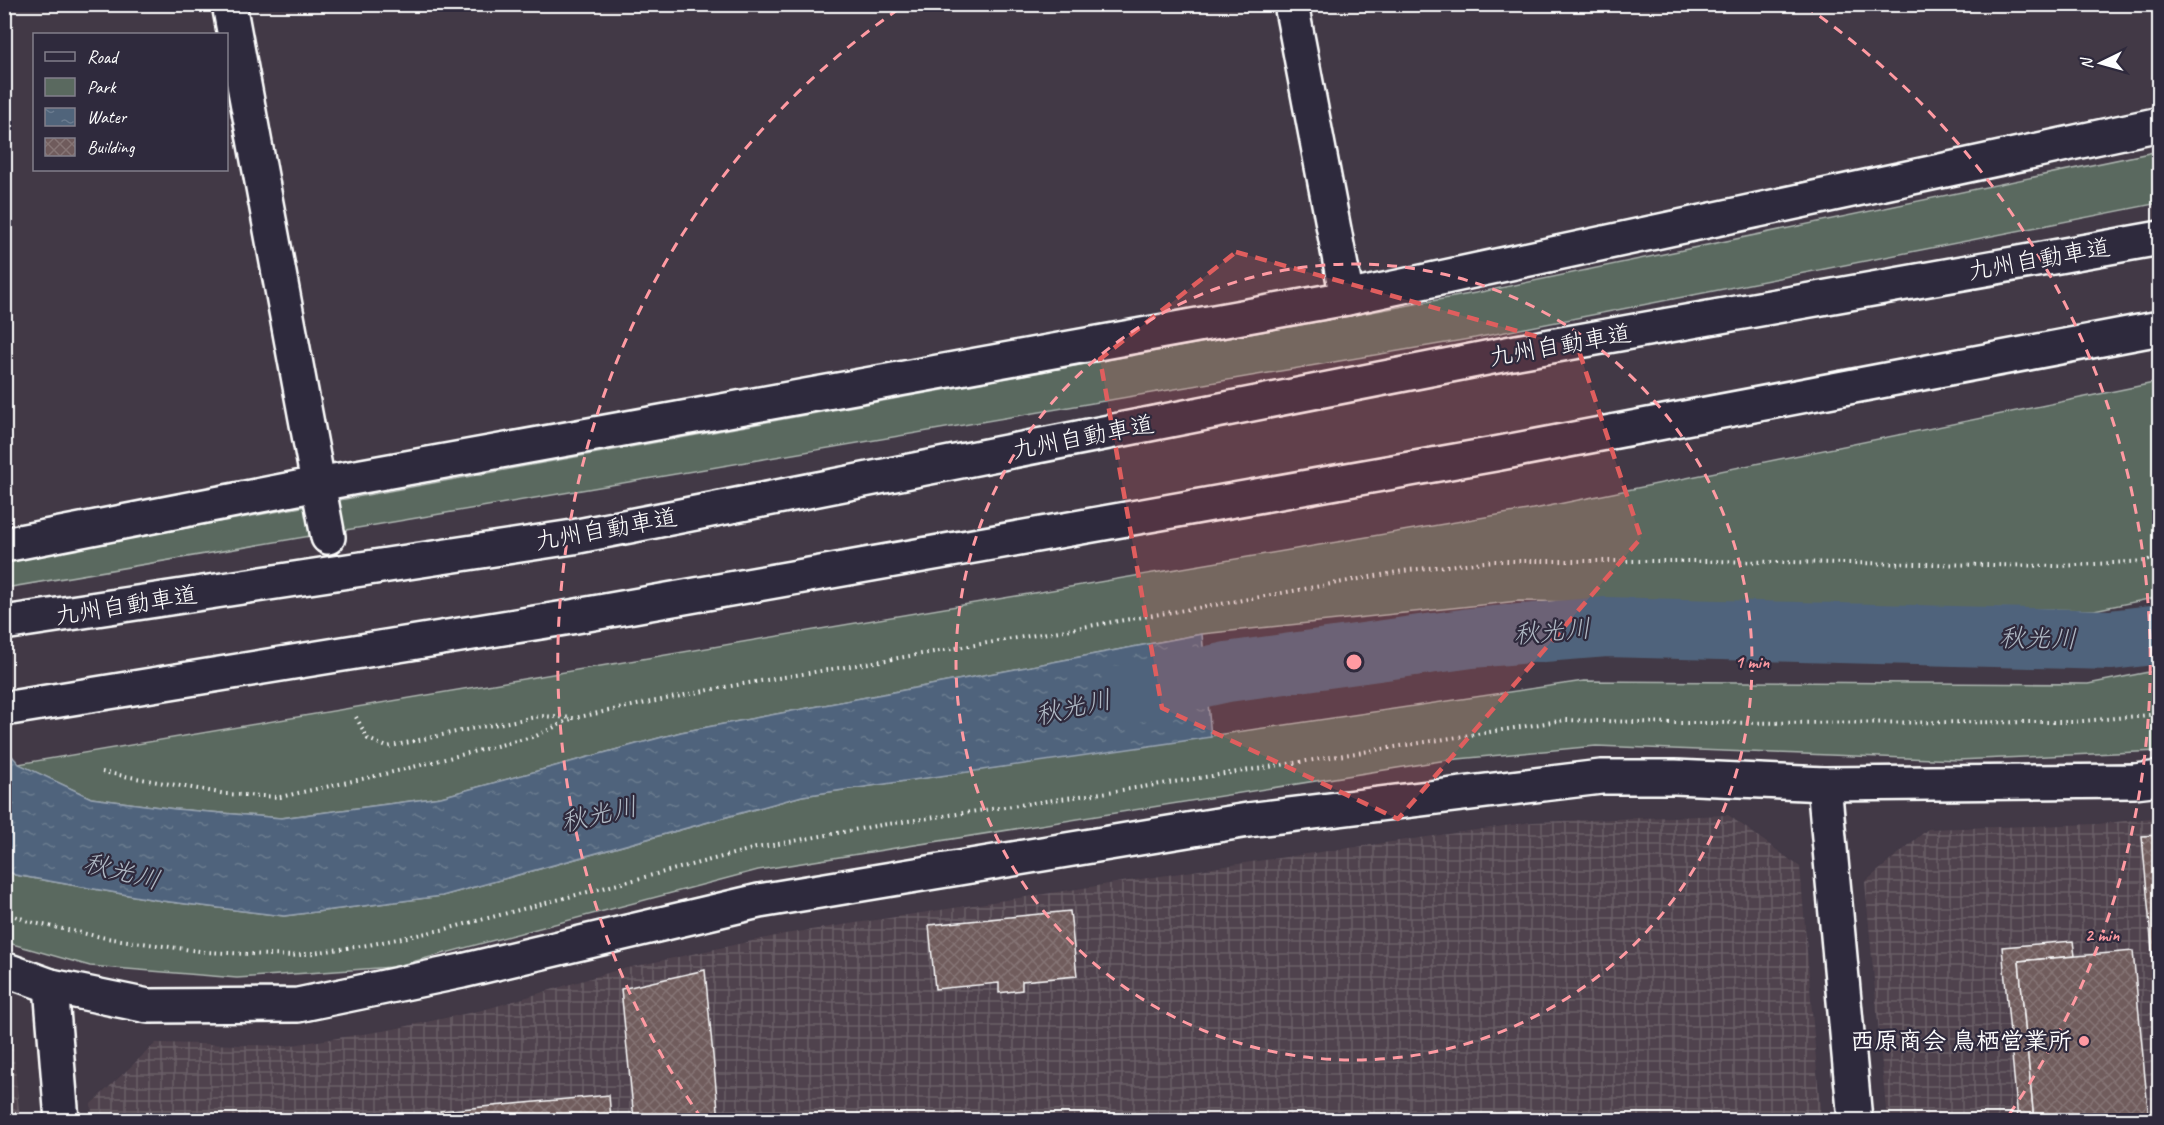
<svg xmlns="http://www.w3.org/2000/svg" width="2164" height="1125" viewBox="0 0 2164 1125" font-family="Caveat,'Klee One',sans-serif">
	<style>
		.industrial { fill: url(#industrial-grid) }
		.green { fill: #5a695f; stroke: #acb4af; stroke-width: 1.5 }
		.water { fill: url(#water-ripples); stroke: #96a2b0; stroke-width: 1.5 }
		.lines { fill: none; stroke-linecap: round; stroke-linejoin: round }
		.river { stroke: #50647b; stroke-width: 60 }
		.building { fill: url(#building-cross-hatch); stroke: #fff; stroke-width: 1.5 }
		.minor-casing { stroke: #fff; stroke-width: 38 }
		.highway-casing { stroke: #fff; stroke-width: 38 }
		.path { stroke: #fff; stroke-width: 4; stroke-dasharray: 1.5 4.5; stroke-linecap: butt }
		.minor { stroke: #2f2a3d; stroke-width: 33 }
		.highway { stroke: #2f2a3d; stroke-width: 33 }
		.marked { fill: #e05e5e; fill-opacity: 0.2; stroke: #e05e5e; stroke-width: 4.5; stroke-dasharray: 12 8; stroke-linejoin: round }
		.ring { fill: none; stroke: #ff9aa2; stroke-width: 3; stroke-dasharray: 10 8 }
		.poi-dot { fill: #ff9aa2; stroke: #2f2a3d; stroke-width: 2 }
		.labels { text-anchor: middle; stroke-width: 4.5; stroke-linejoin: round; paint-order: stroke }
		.street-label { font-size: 24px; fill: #fff; stroke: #2f2a3d }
		.poi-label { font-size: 24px; font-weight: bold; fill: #fff; stroke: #2f2a3d; text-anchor: end }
		.water-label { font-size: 26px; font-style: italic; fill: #b0b9c4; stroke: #2f2a3d }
		.centre { fill: #ff9aa2; stroke: #2f2a3d; stroke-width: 3 }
		.ring-label { font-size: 18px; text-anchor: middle; font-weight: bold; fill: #ff9aa2; stroke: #2f2a3d; stroke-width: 4.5; stroke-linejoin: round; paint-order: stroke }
	</style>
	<defs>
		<pattern id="industrial-grid" width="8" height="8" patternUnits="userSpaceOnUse" patternTransform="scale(1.5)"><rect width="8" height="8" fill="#50434d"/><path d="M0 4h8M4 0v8" fill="none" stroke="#6a5f68"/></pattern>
		<pattern id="water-ripples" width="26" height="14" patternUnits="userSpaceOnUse" patternTransform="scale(1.5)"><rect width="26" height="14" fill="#50647b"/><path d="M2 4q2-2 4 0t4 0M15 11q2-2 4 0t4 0" fill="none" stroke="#6a7b8f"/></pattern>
		<pattern id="building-cross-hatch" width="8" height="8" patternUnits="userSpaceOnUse" patternTransform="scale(1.5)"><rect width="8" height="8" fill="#6f5b5c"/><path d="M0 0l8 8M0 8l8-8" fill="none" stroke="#857474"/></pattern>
	</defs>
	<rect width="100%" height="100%" fill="#423946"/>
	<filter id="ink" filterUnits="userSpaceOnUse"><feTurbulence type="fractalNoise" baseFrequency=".0167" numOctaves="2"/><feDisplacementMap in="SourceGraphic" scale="12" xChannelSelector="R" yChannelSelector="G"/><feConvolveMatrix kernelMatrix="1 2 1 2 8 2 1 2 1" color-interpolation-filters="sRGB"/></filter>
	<g filter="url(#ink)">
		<g class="industrial">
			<polygon points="1728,815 1800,867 1821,1120 93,1120 91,1104 156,1043 286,1046 389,1030 483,1010 618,970 785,934 1258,861 1533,822"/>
			<polygon points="2159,817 2159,1120 1887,1120 1865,882 1928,829 2099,824"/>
			<polygon points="5,1037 13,1047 20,1120 5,1120"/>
		</g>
		<g class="green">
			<polygon points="2159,151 2159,203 1475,338 5,588 5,561 1481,292"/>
			<polygon points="2159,382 2159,597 2094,610 1519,601 1202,634 681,732 441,797 281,818 175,809 91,798 18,764 1539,508"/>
			<polygon points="2159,670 2159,751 1958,760 1596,746 1447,760 758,870 393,967 237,978 90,966 5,942 4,868 15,875 162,901 284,916 442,896 802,796 1584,681 2088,684"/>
		</g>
		<polygon class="water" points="1202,634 1211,737 802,796 442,896 284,916 162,901 15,875 5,868 5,748 19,764 91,798 175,809 281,818 441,797 681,732"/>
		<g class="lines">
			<polyline class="river" points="1127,694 1227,672 1471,638 1606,627 2111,640 2160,634"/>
		</g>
		<g class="building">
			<polygon points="2160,835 2160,1042 2142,836"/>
			<polygon points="1070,911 1077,976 1022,981 1022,990 999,993 999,983 935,989 929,925"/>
			<polygon points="2073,941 2075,956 2019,961 2034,1120 2018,1120 2002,947"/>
			<polygon points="2133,951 2149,1120 2034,1120 2019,961"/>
			<polygon points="705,970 719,1120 619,1120 634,1119 621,989"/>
			<polygon points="609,1095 611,1120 441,1120 440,1111"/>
		</g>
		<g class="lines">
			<defs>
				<g id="minor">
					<polyline points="229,4 328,537"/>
					<polyline points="1291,4 1347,298"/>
					<polyline points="4,545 318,484 1347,298 2160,124"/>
					<polyline points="1824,784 1855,1120"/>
					<polyline points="4,969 51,986 148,1006 298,1005 462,971 759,901 1248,820 1601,777 1675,777 1824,784 2135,781 2160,778"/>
					<polyline points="51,986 62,1120"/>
				</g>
				<g id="highway">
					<polyline points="4,623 573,537 1517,352 2160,238"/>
					<polyline points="4,709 565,618 1495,454 2160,328"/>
				</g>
			</defs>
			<use href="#minor" class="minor-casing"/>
			<use href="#highway" class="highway-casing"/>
			<g class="path">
				<polyline points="766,8 785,4"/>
				<polyline points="356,717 368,739 387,747 465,730 541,716 574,718 719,688 1232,602 1409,570 1494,561 1708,561 2061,566 2146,561 2160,555"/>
				<polyline points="102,772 226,794 280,797 389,773 536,736 573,718"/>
				<polyline points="4,912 34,923 106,938 206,952 292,956 368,945 446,929 756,848 881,825 1136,788 1565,720 1674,723 2072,722 2160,714"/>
			</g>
			<use href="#minor" class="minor"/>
			<use href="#highway" class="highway"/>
		</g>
	</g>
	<path class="marked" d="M1236 252 1578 348 1641 538 1398 819 1162 708 1100 359Z"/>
	<g class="ring">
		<circle cx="1354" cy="662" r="398"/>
		<path d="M702 1119A796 796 0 0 1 903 6M1805 6A796 796 0 0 1 2006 1119"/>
	</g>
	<circle class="poi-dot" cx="2084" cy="1041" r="6"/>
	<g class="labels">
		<g class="street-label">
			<text transform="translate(2039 259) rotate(-10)" y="8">九州自動車道</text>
			<text transform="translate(1560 345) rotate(-10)" y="8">九州自動車道</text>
			<text transform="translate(1083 437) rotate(-11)" y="8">九州自動車道</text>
			<text transform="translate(606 529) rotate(-10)" y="8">九州自動車道</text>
			<text transform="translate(126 605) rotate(-9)" y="8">九州自動車道</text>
		</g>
		<g class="poi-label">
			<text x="2072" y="1049">西原商会 鳥栖営業所</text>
		</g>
		<g class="water-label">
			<text transform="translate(1552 631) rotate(-5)" y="9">秋光川</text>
			<text transform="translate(2038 638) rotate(1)" y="9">秋光川</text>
			<text transform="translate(1073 707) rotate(-13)" y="9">秋光川</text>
			<text transform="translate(599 814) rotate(-13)" y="9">秋光川</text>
			<text transform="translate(122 871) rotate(14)" y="9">秋光川</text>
		</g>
	</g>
	<circle cx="1354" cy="662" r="9" class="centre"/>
	<g class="ring-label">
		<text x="1752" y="668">1 min</text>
		<text x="2102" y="941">2 min</text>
	</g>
	<rect width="2164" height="1125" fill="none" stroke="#2f2a3d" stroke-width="24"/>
	<rect x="12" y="12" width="2140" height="1101" fill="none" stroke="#fff" stroke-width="2" filter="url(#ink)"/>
	<rect x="33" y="33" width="195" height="138" fill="#2f2a3d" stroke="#827f8b" stroke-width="1.5"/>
	<rect x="45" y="52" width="30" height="9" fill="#2f2a3d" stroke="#827f8b" stroke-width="1.5"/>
	<text x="87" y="63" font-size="18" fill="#ffffff">Road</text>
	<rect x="45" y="78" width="30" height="18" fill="#5a695f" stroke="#827f8b" stroke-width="1.5"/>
	<text x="87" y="93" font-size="18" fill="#ffffff">Park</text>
	<rect x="45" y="108" width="30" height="18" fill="url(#water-ripples)" stroke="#827f8b" stroke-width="1.5"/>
	<text x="87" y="123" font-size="18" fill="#ffffff">Water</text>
	<rect x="45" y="138" width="30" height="18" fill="url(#building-cross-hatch)" stroke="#827f8b" stroke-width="1.5"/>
	<text x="87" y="153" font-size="18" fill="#ffffff">Building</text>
	<g transform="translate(2101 63) rotate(265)" stroke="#2f2a3d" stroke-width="4.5" paint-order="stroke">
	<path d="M0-4.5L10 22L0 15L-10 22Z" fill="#ffffff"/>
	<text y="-9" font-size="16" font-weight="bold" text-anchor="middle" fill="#ffffff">N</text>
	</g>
</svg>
